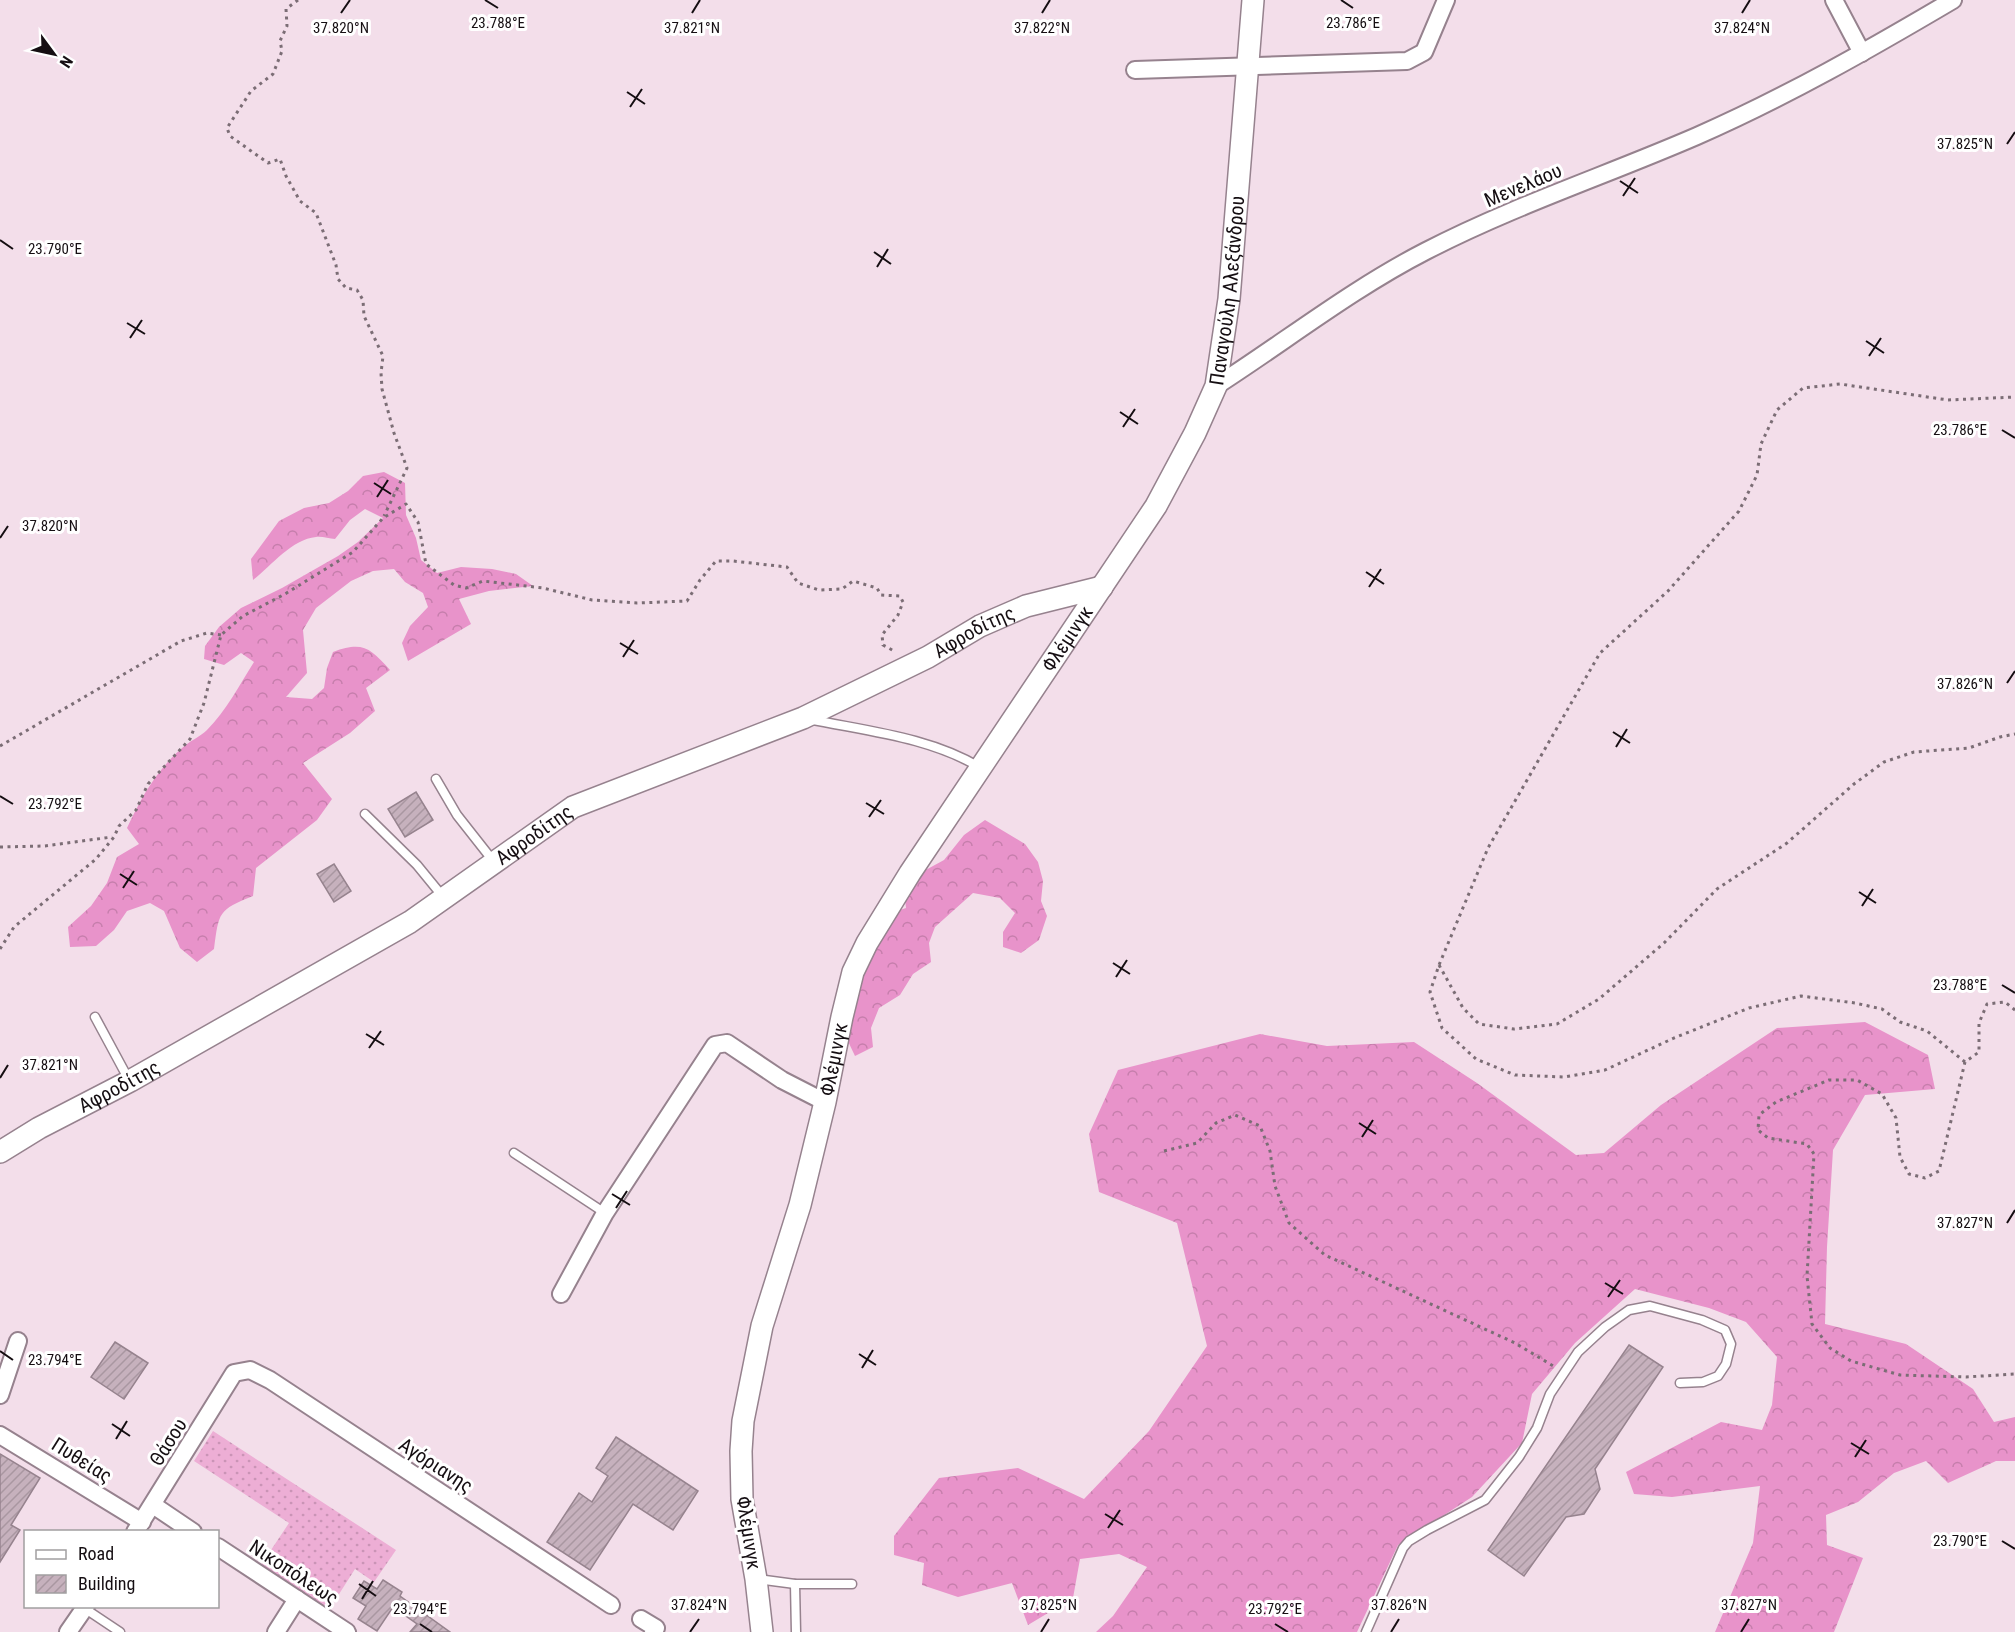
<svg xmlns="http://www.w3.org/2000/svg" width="2015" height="1632" viewBox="0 0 2015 1632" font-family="'Roboto Condensed',sans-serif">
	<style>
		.grass { fill: url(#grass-dots) }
		.forest { fill: url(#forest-crowns) }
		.building { fill: url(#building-hatch); stroke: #96838e; stroke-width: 1.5 }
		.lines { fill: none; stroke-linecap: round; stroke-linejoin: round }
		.service-casing { stroke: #96828e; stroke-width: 11 }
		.minor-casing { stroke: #96828e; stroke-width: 20 }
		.tertiary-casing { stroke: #96828e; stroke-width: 24 }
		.path { stroke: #7b6d75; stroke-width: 3; stroke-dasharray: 3 4.5; stroke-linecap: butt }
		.service { stroke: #fff; stroke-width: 8 }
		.minor { stroke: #fff; stroke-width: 16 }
		.tertiary { stroke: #fff; stroke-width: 21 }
		.ticks { fill: none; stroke: #150e12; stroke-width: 2 }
		.labels { text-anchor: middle; stroke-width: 6; stroke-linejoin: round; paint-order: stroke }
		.street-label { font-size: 20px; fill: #150e12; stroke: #fff }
		.ticks-label { font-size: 15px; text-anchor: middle; fill: #150e12; stroke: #fff; stroke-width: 6; stroke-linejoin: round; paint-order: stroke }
	</style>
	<defs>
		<pattern id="grass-dots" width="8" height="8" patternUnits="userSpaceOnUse" patternTransform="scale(1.5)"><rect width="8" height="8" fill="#edaed5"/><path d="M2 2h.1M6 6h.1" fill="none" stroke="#ca94b6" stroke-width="1.8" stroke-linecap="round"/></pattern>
		<pattern id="forest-crowns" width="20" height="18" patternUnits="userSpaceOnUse" patternTransform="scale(1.5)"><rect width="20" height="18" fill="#e893ca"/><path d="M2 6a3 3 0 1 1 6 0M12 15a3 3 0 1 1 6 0" fill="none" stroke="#c67eac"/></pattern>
		<pattern id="building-hatch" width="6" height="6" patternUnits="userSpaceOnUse" patternTransform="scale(1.5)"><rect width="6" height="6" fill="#c6b1bd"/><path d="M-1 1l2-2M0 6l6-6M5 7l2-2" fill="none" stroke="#a997a1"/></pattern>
	</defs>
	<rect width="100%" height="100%" fill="#f3deea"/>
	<polygon class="grass" points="213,1431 396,1550 374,1582 355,1569 327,1613 259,1568 289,1523 194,1461"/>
	<g class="forest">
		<path d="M384 472 405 483 406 515 416 538 421 560 437 573 461 567 492 569 516 574 533 586 489 591 459 599 471 624 408 661 402 643 410 626 428 607 423 593 405 582 394 569 373 571 351 581 316 608 303 630 307 673 286 697 312 699 324 688 327 668 333 652C363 641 370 648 390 670L366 688 375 711 350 733 303 763 332 799 317 820 256 868 253 896C218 910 219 912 214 949L197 962 180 948 164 911 150 903 127 911 114 930 96 946 70 947 68 927 91 906 107 883 117 857 139 844 127 828C141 798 156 771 181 749 189 741 200 737 207 730 226 711 240 684 254 662L241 653 224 665 204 659 205 646 219 627 241 608 282 588 338 556 358 542 383 518 365 509 350 520 335 539C329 539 322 536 316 537 292 539 271 566 253 580L251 559 279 521 304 508 329 503 348 491 363 476Z"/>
		<polygon points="985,820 1025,844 1038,862 1043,881 1041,901 1047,916 1039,940 1021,953 1003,947 1003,932 1015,913 1000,898 973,893 935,927 929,943 931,962 913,974 900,995 879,1008 871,1028 873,1047 855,1056 845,1035 849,1009 861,986 865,965 891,913 906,908 905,899 911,878 944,860 964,835"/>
		<polygon points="1865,1022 1928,1055 1935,1089 1865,1095 1833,1150 1827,1247 1825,1324 1906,1344 1973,1389 1994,1422 2015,1417 2015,1461 1996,1461 1948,1483 1926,1461 1894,1473 1858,1502 1826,1515 1827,1545 1863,1558 1834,1632 1715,1632 1753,1543 1760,1486 1672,1497 1634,1494 1626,1472 1721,1422 1762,1430 1772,1405 1777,1357 1746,1322 1709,1308 1635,1289 1575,1343 1532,1394 1522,1443 1472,1497 1398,1545 1357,1632 1096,1632 1113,1616 1147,1567 1119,1554 1080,1559 1073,1598 1028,1625 1012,1583 958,1597 922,1585 924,1563 894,1555 894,1536 939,1478 1018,1468 1084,1499 1149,1431 1207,1346 1177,1223 1099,1192 1089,1134 1118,1070 1260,1034 1327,1046 1414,1042 1477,1083 1576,1155 1604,1153 1661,1105 1777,1028"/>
	</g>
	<g class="building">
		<polygon points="416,792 433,820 405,837 388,809"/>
		<polygon points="334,864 351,891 334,902 317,874"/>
		<polygon points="115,1342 148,1363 124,1399 91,1377"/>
		<polygon points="1629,1345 1663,1367 1595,1469 1600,1489 1584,1514 1566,1517 1524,1576 1488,1550"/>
		<polygon points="616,1437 698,1491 673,1530 633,1504 590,1570 547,1542 579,1493 592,1502 608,1476 596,1468"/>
		<polygon points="0,1454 40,1478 11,1525 20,1530 0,1562"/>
		<polygon points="383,1580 402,1592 400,1596 450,1632 410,1632 417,1624 393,1607 377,1631 358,1619 366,1606 353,1598 364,1581 377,1589"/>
	</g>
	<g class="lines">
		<defs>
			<g id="service">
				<path d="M809 719C866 731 930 737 981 768"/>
				<polyline points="436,779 457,815 494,862"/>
				<polyline points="365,814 417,865 444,898"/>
				<polyline points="95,1017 129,1080"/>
				<polyline points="514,1153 605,1213"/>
				<polyline points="757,1579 795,1584 852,1584"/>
				<polyline points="795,1584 796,1632"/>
				<polyline points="84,1608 120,1632"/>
				<polyline points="1366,1632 1403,1548 1409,1541 1427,1530 1485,1500 1519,1457 1537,1428 1550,1394 1578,1352 1605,1327 1629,1310 1650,1306 1702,1320 1725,1330 1731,1344 1726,1364 1718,1376 1703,1382 1680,1383"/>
			</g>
			<g id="minor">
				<polyline points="1834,0 1862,53"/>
				<polyline points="1135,70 1407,61 1424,52 1446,0"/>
				<path d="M1216 386C1286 341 1352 289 1426 251 1513 206 1607 175 1697 136 1786 97 1870 49 1953 0"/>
				<polyline points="561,1294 605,1213 715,1045 727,1043 782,1080 825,1102"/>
				<polyline points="0,1395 18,1341"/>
				<polyline points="0,1435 142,1522"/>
				<polyline points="153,1505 193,1532"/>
				<polyline points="135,1532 234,1373 250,1370 270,1380 611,1605"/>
				<polyline points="218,1547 347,1632"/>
				<polyline points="641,1619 656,1628 653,1632"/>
				<polyline points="68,1632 86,1606"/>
				<polyline points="276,1632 297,1599"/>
			</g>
			<g id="tertiary">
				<path id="s1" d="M0 1152 39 1128 130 1081 410 922 573 807 803 718 928 657 980 626 1026 606 1102 587"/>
				<path id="s2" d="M762 1632 756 1579 742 1499 741 1451 743 1421 762 1326 800 1205 825 1102 842 1017 853 972 867 943 910 873 1156 506 1195 433 1216 386 1229 299 1253 0"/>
			</g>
		</defs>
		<use href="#service" class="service-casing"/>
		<use href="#minor" class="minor-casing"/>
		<use href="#tertiary" class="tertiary-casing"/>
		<g class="path">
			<polyline points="298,0 286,9 287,26 280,41 282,51 273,74 251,91 227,128 230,136 268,163 280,159 286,176 300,201 316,213 336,265 338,279 346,288 357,290 363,300 364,316 383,356 381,373 382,389 394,433 407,468 384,516"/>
			<polyline points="0,746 181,641 207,633 221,635"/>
			<polyline points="0,847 45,846 112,837"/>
			<polyline points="0,949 14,927 96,859 114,837 119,826 136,810 148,784 190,739 204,703 221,635 243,616 285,594 353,552 383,518 406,504 418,522 426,564 454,585 466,588 483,581 543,588 592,600 637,603 687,601 700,580 716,561 733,561 787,567 798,583 819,590 842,589 853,581 877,588 881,595 900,596 903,602 898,615 882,635 883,645 894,651"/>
			<polyline points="1439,965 1463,1008 1479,1024 1514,1029 1557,1024 1599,999 1664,943 1717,889 1787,843 1854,784 1884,762 1914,752 1969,748 2000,737 2015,734"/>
			<polyline points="2015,1010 2005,1002 1987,1004 1979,1023 1979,1052 1965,1062 1939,1171 1925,1178 1909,1174 1900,1157 1896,1118 1882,1094 1857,1080 1829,1080 1776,1102 1759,1115 1758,1130 1768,1138 1807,1144 1814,1154 1807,1276 1812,1324 1830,1348 1851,1361 1900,1375 1966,1377 2015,1374"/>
			<polyline points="1965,1062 1927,1031 1900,1022 1882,1009 1855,1003 1801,996 1749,1008 1674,1038 1605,1070 1564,1077 1515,1075 1476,1059 1442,1028 1430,992 1439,965 1488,848 1600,653 1668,591 1739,511 1757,475 1761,444 1777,410 1803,388 1840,384 1948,400 2015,397"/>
			<polyline points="1164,1151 1197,1143 1216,1123 1235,1115 1260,1126 1270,1151 1275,1186 1289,1223 1325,1255 1515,1343 1555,1367"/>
		</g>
		<use href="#service" class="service"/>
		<use href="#minor" class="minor"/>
		<use href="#tertiary" class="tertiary"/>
	</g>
	<path class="ticks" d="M485 0 498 8M1341 0 1353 8M341 13 350 0M692 13 700 0M1042 13 1050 0M1742 13 1750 0M627 92 645 104M630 107 642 89M2007 144 2015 132M1620 181 1638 193M1623 196 1635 178M0 240 13 249M874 252 891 264M877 267 888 249M127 323 145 334M130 338 142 320M1866 341 1884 353M1869 356 1881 338M1120 412 1138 424M1123 427 1135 409M2002 430 2015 438M374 483 391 494M377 497 388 480M0 538 8 526M1366 572 1384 584M1369 587 1381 569M620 643 638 654M623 657 634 640M2007 683 2015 671M1613 732 1630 743M1616 747 1627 729M0 796 13 804M866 803 884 814M869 817 881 800M120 874 137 885M123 888 134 871M1859 892 1876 903M1862 906 1873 889M1113 963 1130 974M1116 977 1127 960M2002 985 2015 993M366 1034 384 1045M369 1048 381 1031M0 1078 8 1065M1359 1123 1376 1134M1362 1137 1373 1120M612 1194 630 1205M616 1208 627 1191M2007 1223 2015 1210M1605 1283 1623 1294M1608 1297 1620 1280M0 1351 13 1360M859 1354 876 1365M862 1368 873 1350M112 1424 130 1436M116 1439 127 1421M1851 1443 1869 1454M1855 1457 1866 1440M1105 1514 1123 1525M1108 1528 1120 1510M2002 1541 2015 1549M359 1584 376 1596M362 1599 373 1581M420 1624 432 1632M1275 1624 1288 1632M690 1632 699 1619M1041 1632 1049 1619M1391 1632 1399 1619M1741 1632 1749 1619"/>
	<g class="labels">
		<g class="street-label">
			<text transform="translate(1523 185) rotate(-23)" y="7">Μενελάου</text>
			<text dy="7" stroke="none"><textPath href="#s2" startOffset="1462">Παναγούλη Αλεξάνδρου</textPath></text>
			<text dy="7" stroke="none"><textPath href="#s1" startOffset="1108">Αφροδίτης</textPath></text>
			<text dy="7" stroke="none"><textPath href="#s2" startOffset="1072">Φλέμινγκ</textPath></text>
			<text dy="7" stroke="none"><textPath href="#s1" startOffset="622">Αφροδίτης</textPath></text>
			<text dy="7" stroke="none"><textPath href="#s2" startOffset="586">Φλέμινγκ</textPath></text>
			<text dy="7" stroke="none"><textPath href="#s1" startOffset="136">Αφροδίτης</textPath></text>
			<text transform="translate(168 1442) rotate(-58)" y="7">Θάσου</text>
			<text transform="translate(82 1460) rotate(32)" y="7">Πυθείας</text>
			<text transform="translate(436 1465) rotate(33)" y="7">Αγόριανης</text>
			<text transform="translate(749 1533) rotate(81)" y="7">Φλέμινγκ</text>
			<text transform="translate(294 1572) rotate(33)" y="7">Νικοπόλεως</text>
		</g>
	</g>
	<g class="ticks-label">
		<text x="1353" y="28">23.786°E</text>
		<text x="498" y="28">23.788°E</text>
		<text x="341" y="33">37.820°N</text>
		<text x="692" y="33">37.821°N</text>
		<text x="1042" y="33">37.822°N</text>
		<text x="1742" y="33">37.824°N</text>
		<text x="1965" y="149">37.825°N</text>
		<text x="55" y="254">23.790°E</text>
		<text x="1960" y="435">23.786°E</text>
		<text x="50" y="531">37.820°N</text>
		<text x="1965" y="689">37.826°N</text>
		<text x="55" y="809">23.792°E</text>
		<text x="1960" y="990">23.788°E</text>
		<text x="50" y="1070">37.821°N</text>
		<text x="1965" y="1228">37.827°N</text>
		<text x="55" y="1365">23.794°E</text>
		<text x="1960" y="1546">23.790°E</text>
		<text x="699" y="1610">37.824°N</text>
		<text x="1049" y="1610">37.825°N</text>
		<text x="1399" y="1610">37.826°N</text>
		<text x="1749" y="1610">37.827°N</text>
		<text x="420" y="1614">23.794°E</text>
		<text x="1275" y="1614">23.792°E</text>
	</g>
	<rect x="24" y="1530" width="195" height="78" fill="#ffffff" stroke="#a19fa0" stroke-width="1.5"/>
	<rect x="36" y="1550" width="30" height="9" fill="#ffffff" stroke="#a19fa0" stroke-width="1.5"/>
	<text x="78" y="1560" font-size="18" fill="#150e12">Road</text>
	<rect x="36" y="1575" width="30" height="18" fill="url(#building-hatch)" stroke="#a19fa0" stroke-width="1.5"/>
	<text x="78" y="1590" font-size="18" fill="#150e12">Building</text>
	<g transform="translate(54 54) rotate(123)" stroke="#ffffff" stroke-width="4.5" paint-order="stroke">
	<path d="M0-4.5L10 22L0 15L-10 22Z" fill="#150e12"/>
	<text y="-9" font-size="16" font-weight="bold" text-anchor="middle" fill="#150e12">N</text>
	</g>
</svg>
